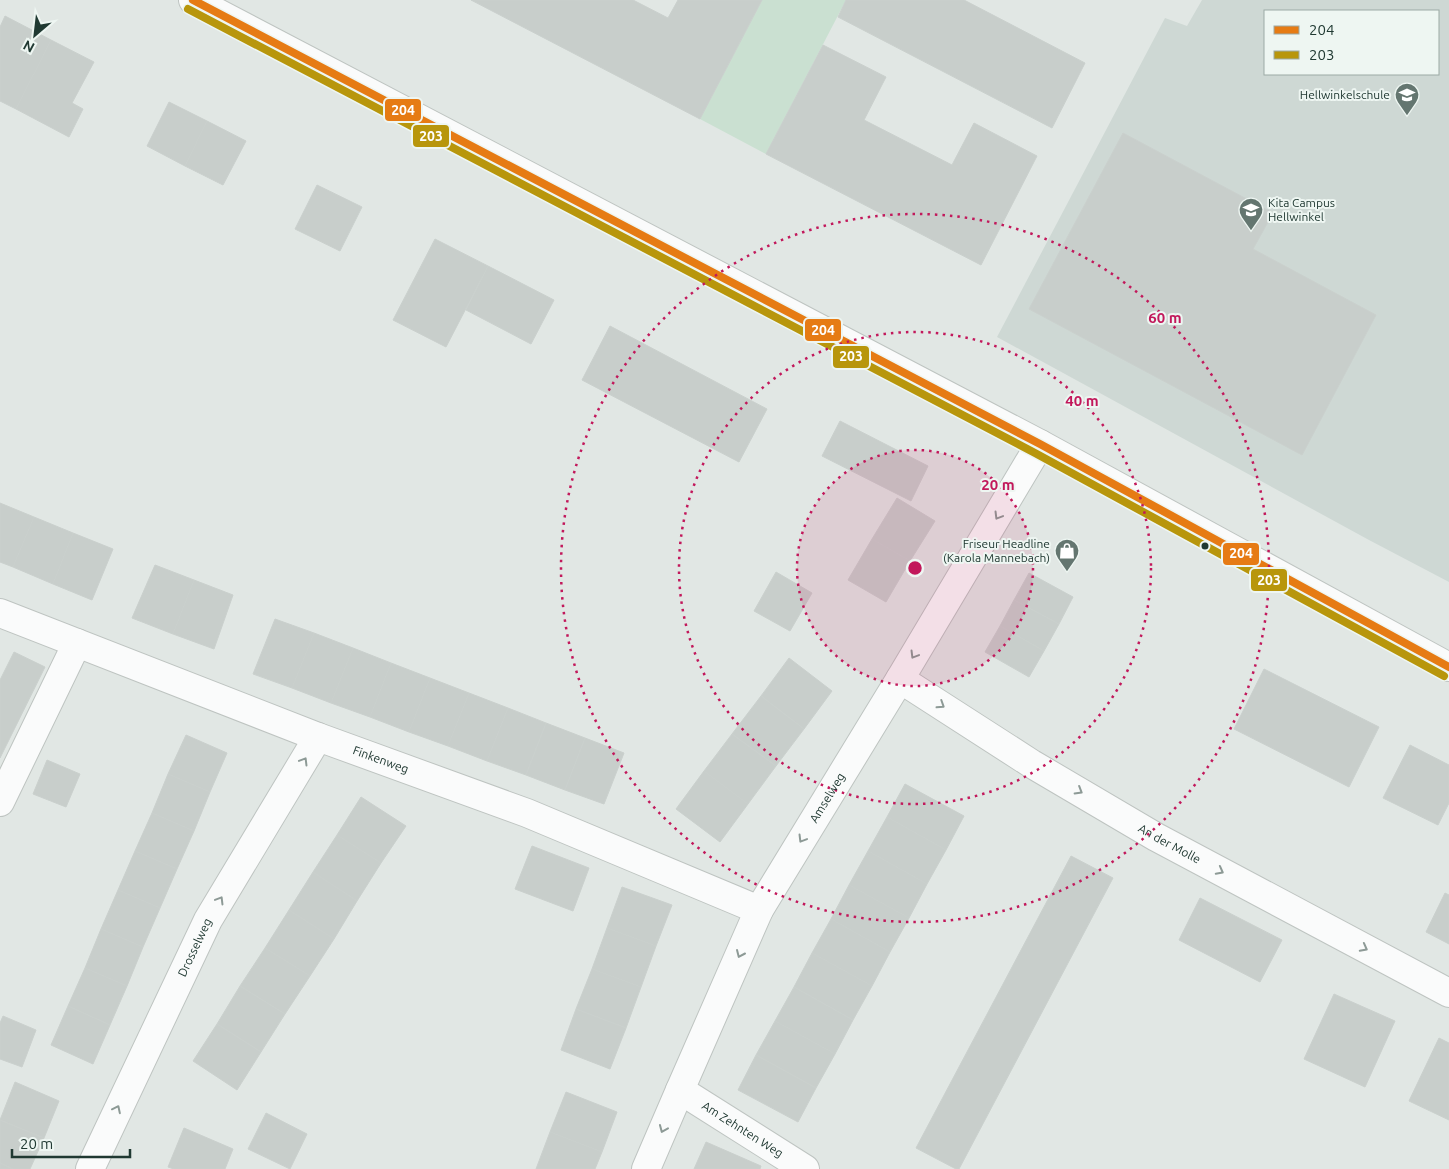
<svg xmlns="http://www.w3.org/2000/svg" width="1449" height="1169" viewBox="0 0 1449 1169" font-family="Ubuntu,sans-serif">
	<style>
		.built { fill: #ced8d4; fill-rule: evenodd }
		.green { fill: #cae0d1 }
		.building { fill: #c8cecb; stroke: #cad0cd }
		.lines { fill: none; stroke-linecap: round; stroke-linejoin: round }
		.minor-casing { stroke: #bec4c1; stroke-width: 30 }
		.minor { stroke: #fafbfb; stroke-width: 28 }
		.bus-1-casing { stroke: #eef6f2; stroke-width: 11 }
		.bus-2-casing { stroke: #eef6f2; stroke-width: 11 }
		.bus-1 { stroke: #e67b14; stroke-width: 8 }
		.bus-2 { stroke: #b8960c; stroke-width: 8 }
		.oneway { stroke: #8d9a96 }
		.ring { fill: none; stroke: #c2185b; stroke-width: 2.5; stroke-dasharray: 2.5 5 }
		.bus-dot { fill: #203932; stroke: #eef6f2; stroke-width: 2 }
		.labels { text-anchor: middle; stroke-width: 4; stroke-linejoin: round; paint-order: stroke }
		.poi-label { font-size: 12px; fill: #203932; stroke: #eef6f2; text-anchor: end }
		.street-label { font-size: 12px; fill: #203932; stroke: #eef6f2 }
		.centre { fill: #c2185b; stroke: #eef6f2; stroke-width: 2.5 }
		.ring-label { font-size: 15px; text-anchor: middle; font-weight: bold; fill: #c2185b; stroke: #eef6f2; stroke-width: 4; stroke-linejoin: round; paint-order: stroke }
		.line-badge { stroke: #eef6f2; stroke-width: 2 }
		.badge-label { font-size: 14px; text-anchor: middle; font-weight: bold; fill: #fff }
	</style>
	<rect width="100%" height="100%" fill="#e1e7e4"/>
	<path class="built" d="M1202 0H1449V582L1369 540 997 337 1165 18 1187 26ZM1265 11H1438V74H1265Z"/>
	<polygon class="green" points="762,0 846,0 766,154 700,119"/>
	<g class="building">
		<polygon points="471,0 633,0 668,18 678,0 762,0 700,119"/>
		<polygon points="846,0 964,0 1085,63 1052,128 838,17"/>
		<polygon points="5,16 51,40 16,109 0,101 0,27"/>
		<polygon points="51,40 94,62 72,103 83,109 69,137 16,109"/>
		<polygon points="823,45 886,77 864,120 952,165 974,123 1037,156 981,265 766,154"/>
		<polygon points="169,102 207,121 185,166 147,146"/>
		<polygon points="207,121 246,141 223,185 185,166"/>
		<polygon points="1123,133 1273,213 1253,249 1376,315 1302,455 1029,309"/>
		<polygon points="317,185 362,207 340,251 295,229"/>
		<polygon points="435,239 488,266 446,347 393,320"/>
		<polygon points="488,266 554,300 531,344 466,310"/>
		<polygon points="610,326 767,409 739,462 582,380"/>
		<polygon points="840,421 928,466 911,501 822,456"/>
		<polygon points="897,498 935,521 910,561 872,539"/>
		<polygon points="0,503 34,517 13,567 0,562"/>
		<polygon points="34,517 73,533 53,584 13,567"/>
		<polygon points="73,533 113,549 92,600 53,584"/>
		<polygon points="872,539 910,561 886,602 848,580"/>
		<polygon points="155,565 194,580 173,634 132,618"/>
		<polygon points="776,572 812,593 790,631 754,611"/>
		<polygon points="1029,573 1073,597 1059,624 1014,600"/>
		<polygon points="194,580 233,595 214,649 173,634"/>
		<polygon points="1014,600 1059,624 1044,651 1000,626"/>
		<polygon points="275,619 314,633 292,688 253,674"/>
		<polygon points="1000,626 1044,651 1029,677 985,652"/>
		<polygon points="314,633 353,648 331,703 292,688"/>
		<polygon points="353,648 391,663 370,717 331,703"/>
		<polygon points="14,652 45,667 0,758 0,680"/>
		<polygon points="789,658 832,691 804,729 761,696"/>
		<polygon points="391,663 430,678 409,732 370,717"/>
		<polygon points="1264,669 1379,727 1349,787 1234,729"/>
		<polygon points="430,678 469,693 448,746 409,732"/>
		<polygon points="469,693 508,708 487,761 448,746"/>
		<polygon points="761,696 804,729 776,766 732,734"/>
		<polygon points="508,708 546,723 526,775 487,761"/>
		<polygon points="546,723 585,738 565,790 526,775"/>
		<polygon points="732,734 776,766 748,804 704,771"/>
		<polygon points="186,735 227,753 210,792 168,774"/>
		<polygon points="585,738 624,753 604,804 565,790"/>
		<polygon points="1410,745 1449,765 1449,803 1438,825 1383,798"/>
		<polygon points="47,760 80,774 66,807 33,794"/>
		<polygon points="704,771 748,804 720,842 676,809"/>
		<polygon points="168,774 210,792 194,831 152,813"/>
		<polygon points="905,784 964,816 946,850 887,817"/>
		<polygon points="361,797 406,826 381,863 337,835"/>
		<polygon points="152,813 194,831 177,869 135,851"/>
		<polygon points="887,817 946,850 927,884 868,851"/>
		<polygon points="337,835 381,863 357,901 313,872"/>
		<polygon points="532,846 589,868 573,911 515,889"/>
		<polygon points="135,851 177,869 160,908 118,890"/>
		<polygon points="868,851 927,884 909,918 849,885"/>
		<polygon points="1071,856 1113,878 959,1169 956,1169 916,1148"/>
		<polygon points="313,872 357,901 334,939 289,910"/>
		<polygon points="849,885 909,918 890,952 831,919"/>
		<polygon points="622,887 672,905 656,946 607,928"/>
		<polygon points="118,890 160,908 143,947 101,929"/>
		<polygon points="1445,893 1449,895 1449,944 1426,932"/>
		<polygon points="1200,898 1282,940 1260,982 1179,940"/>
		<polygon points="289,910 334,939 310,976 265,948"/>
		<polygon points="831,919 890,952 872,986 812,953"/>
		<polygon points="607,928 656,946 641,987 592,969"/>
		<polygon points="101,929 143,947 127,986 85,968"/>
		<polygon points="265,948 310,976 285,1014 240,986"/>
		<polygon points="812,953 872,986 853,1020 794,987"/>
		<polygon points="85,968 127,986 110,1025 68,1006"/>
		<polygon points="592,969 641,987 626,1028 576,1009"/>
		<polygon points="240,986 285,1014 261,1052 217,1024"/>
		<polygon points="794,987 853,1020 835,1054 775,1021"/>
		<polygon points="1334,994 1395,1021 1365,1087 1304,1059"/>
		<polygon points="68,1006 110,1025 93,1064 51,1045"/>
		<polygon points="576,1009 626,1028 610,1069 561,1050"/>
		<polygon points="3,1016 36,1030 22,1067 0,1059 0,1023"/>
		<polygon points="775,1021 835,1054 816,1088 756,1055"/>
		<polygon points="217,1024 261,1052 237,1090 193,1061"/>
		<polygon points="1439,1038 1449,1043 1449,1120 1409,1101"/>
		<polygon points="756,1055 816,1088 798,1122 738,1090"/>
		<polygon points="15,1082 59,1101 44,1138 0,1120"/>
		<polygon points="566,1092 617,1112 602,1152 550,1132"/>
		<polygon points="266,1113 307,1134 290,1169 248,1149"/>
		<polygon points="0,1120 44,1138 30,1169 13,1169 0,1163"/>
		<polygon points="184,1128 233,1149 225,1169 174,1169 168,1167"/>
		<polygon points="550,1132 602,1152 595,1169 536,1169"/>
		<polygon points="706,1142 761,1166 760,1169 694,1169"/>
		<polygon points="0,1163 13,1169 0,1169"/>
	</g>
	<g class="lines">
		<defs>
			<g id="minor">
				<polyline points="193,0 1040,444 1449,667"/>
				<path id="s1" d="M0 613 318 737 527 813 759 910"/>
				<path id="s2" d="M900 679 1032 764 1156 837 1449 993"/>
				<polyline points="0,802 77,643"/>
				<path id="s3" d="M680 1090 805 1169"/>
				<path id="s4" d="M90 1169 208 920 318 737"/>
				<path id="s5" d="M646 1169 680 1090 759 910 900 679 1040 444"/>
			</g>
		</defs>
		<use href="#minor" class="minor-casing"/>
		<use href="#minor" class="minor"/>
		<defs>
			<polyline id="bus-1" points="193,0 1040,444 1449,667"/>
			<polyline id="bus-2" points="188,9 1035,453 1444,676"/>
		</defs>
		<use href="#bus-1" class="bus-1-casing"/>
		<use href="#bus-2" class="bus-2-casing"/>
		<use href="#bus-1" class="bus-1"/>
		<use href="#bus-2" class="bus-2"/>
	</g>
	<defs><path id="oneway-chevron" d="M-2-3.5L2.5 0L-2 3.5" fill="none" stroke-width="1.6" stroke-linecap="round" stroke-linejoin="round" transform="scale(1.25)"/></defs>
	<g class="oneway">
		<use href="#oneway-chevron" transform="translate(998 516) rotate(121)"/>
		<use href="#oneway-chevron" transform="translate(914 655) rotate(121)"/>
		<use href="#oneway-chevron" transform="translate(941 705) rotate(33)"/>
		<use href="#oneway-chevron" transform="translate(304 761) rotate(-59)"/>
		<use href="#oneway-chevron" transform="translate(1079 791) rotate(31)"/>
		<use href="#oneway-chevron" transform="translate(802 839) rotate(121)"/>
		<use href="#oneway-chevron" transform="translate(1220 871) rotate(28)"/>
		<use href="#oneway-chevron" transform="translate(220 900) rotate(-59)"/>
		<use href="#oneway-chevron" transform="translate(1364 948) rotate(28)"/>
		<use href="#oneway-chevron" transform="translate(740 954) rotate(114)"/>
		<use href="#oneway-chevron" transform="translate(117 1109) rotate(-64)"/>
		<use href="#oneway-chevron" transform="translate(663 1129) rotate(113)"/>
	</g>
	<circle cx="915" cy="568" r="118" fill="#c2185b" fill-opacity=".12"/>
	<g class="ring">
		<circle cx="915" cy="568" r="118"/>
		<circle cx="915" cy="568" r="236"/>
		<circle cx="915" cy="568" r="354"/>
	</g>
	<defs>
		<symbol id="school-pin" viewBox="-11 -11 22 30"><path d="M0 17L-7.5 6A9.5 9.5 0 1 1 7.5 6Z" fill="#647670" stroke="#eef6f2"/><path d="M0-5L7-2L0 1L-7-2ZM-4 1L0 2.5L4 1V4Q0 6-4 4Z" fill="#fff"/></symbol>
		<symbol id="shop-pin" viewBox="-11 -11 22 30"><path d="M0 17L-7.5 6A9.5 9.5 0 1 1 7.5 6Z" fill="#647670" stroke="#eef6f2"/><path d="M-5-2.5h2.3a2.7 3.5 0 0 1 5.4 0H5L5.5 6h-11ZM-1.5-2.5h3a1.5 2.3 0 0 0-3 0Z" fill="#fff"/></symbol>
	</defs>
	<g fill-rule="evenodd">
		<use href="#school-pin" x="1393" y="81" width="28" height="38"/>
		<use href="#school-pin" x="1237" y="196" width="28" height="38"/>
		<use href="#shop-pin" x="1053" y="537" width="28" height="38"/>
	</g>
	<circle class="bus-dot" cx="1205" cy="546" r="4.5"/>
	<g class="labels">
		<g class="poi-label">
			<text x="1390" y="99">Hellwinkelschule</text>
			<text x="1268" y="207" text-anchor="start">Kita Campus<tspan x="1268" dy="14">Hellwinkel</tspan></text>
			<text x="1050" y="548">Friseur Headline<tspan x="1050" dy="14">(Karola Mannebach)</tspan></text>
		</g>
		<g class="street-label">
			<text dy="4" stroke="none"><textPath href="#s1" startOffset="408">Finkenweg</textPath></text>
			<text dy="4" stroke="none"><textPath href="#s5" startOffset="414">Amselweg</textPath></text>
			<text dy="4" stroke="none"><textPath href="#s2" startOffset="316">An der Molle</textPath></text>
			<text dy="4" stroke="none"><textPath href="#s4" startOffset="245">Drosselweg</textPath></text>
			<text dy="4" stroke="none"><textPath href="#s3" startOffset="74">Am Zehnten Weg</textPath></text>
		</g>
	</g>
	<circle cx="915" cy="568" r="8" class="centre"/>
	<g class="ring-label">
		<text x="1165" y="323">60 m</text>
		<text x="1082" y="406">40 m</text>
		<text x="998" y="490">20 m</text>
	</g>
	<g class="line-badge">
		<rect x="384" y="98" width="38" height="24" rx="5" fill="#e67b14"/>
		<rect x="412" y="124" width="38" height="24" rx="5" fill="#b8960c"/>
		<rect x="804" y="318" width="38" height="24" rx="5" fill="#e67b14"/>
		<rect x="832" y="345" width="38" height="24" rx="5" fill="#b8960c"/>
		<rect x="1222" y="542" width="38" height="24" rx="5" fill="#e67b14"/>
		<rect x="1250" y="568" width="38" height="24" rx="5" fill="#b8960c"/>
	</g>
	<g class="badge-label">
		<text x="403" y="115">204</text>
		<text x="431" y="141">203</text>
		<text x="823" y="335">204</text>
		<text x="851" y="361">203</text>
		<text x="1241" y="558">204</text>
		<text x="1269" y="585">203</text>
	</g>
	<rect x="1264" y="10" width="175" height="65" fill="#eef6f2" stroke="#9caaa5"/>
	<rect x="1274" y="26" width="25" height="8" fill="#e67b14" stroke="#9caaa5"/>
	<text x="1309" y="35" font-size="15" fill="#203932">204</text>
	<rect x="1274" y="51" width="25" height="8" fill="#b8960c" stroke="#9caaa5"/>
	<text x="1309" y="60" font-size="15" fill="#203932">203</text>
	<g transform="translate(35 35) rotate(208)" stroke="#eef6f2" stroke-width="4" paint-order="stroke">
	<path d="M0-4L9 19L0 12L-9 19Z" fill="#203932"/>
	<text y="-8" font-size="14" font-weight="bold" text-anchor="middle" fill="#203932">N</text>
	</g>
	<path d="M12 1149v8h118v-8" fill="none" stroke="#203932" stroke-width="2.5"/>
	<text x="20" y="1149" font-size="15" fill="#203932" stroke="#eef6f2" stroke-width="4" paint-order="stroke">20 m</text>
</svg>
